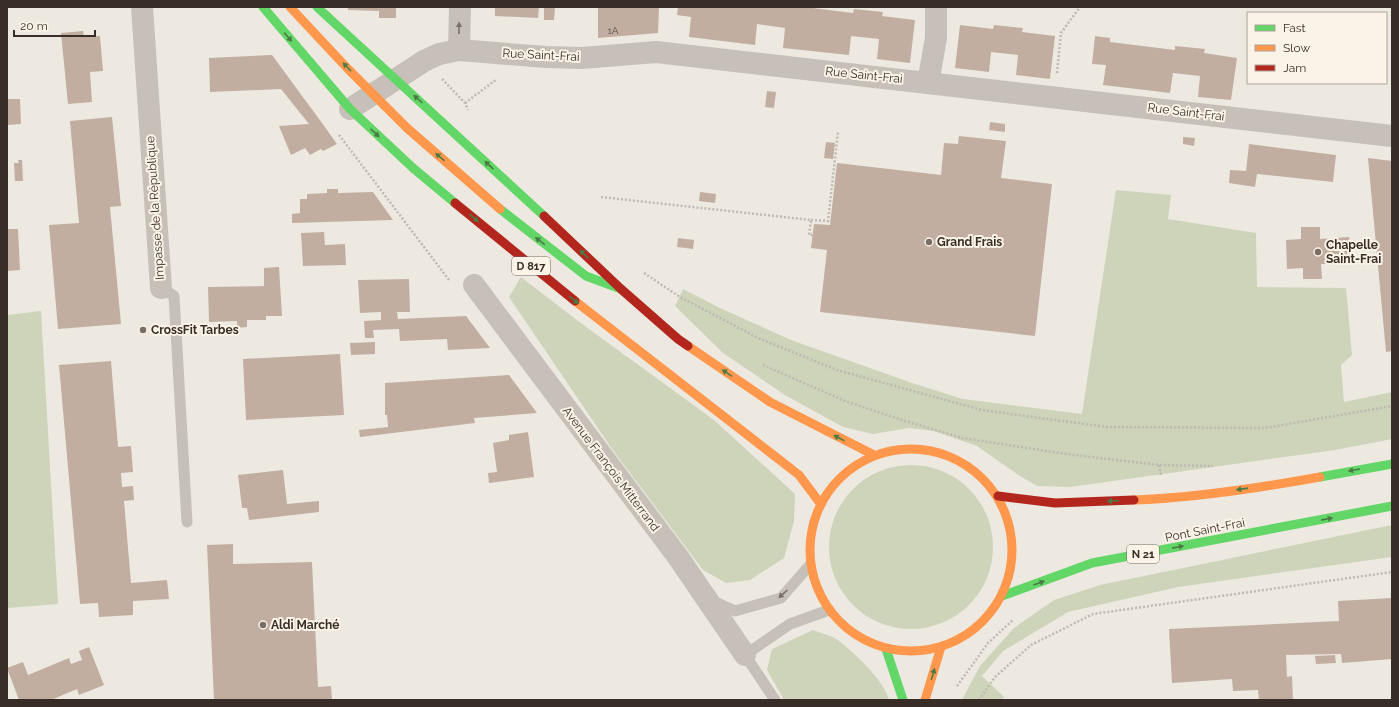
<svg xmlns="http://www.w3.org/2000/svg" width="1399" height="707" viewBox="0 0 1399 707" font-family="Raleway,sans-serif">
	<style>
		.green { fill: #cdd4ba }
		.building { fill: #c2aea1 }
		.lines { fill: none; stroke-linecap: round; stroke-linejoin: round }
		.path { stroke: #bfb9b2; stroke-width: 2.5; stroke-dasharray: 2 2; stroke-linecap: butt }
		.lane { stroke: #c7c0b9; stroke-width: 11 }
		.street { stroke: #c7c0b9; stroke-width: 22 }
		.fast { stroke: #63d668; stroke-width: 9 }
		.slow { stroke: #ff974d; stroke-width: 9 }
		.jam { stroke: #b3261e; stroke-width: 9 }
		.oneway { fill: #787069 }
		.oneway2 { fill: #4b7a44 }
		.poi-dot { fill: #776f68; stroke: #fbf3e7; stroke-width: 1.5 }
		.labels { text-anchor: middle; stroke-width: 4; stroke-linejoin: round; paint-order: stroke }
		.number-label { font-size: 10px; fill: #5a4e46 }
		.shield { fill: #fbf3e7; stroke: #726961; stroke-width: 1 }
		.shield-label { font-size: 11px; font-weight: bold; fill: #382e27 }
		.street-label { font-size: 12px; fill: #382e27; stroke: #fbf3e7 }
		.poi-label { font-size: 12px; font-weight: bold; fill: #382e27; stroke: #fbf3e7; text-anchor: start }
	</style>
	<rect width="100%" height="100%" fill="#ede9e1"/>
	<g class="green">
		<polygon points="1116,190 1171,195 1168,219 1256,233 1257,287 1346,288 1352,355 1341,365 1344,402 1392,392 1392,439 1335,450 1070,487 1037,486 1017,474 977,446 934,431 909,428 873,434 843,427 785,395 723,353 675,306 683,289 722,309 791,340 912,383 963,399 1082,414"/>
		<polygon points="521,277 578,321 714,420 795,494 794,521 784,558 750,580 726,583 703,570 612,449 509,297"/>
		<polygon points="41,311 58,604 7,608 7,315"/>
		<circle cx="911" cy="547" r="82"/>
		<polygon points="1392,525 1392,557 1178,587 1068,612 1003,651 982,676 1004,697 1001,700 962,700 980,666 1014,628 1054,600 1100,585"/>
		<path d="M813 630C820 633 830 635 836 639 852 650 885 681 889 700H784L767 670 772 649Z"/>
	</g>
	<g class="building">
		<polygon points="348,7 396,7 396,18 379,18 379,11 348,10"/>
		<polygon points="495,7 539,7 538,18 495,16"/>
		<polygon points="544,7 555,7 554,20 544,20"/>
		<polygon points="598,7 659,7 658,33 598,38"/>
		<polygon points="678,7 805,7 853,13 854,9 883,12 882,16 915,20 910,63 877,59 879,39 851,36 849,55 783,48 785,28 757,24 755,45 689,37 691,17 677,15"/>
		<polygon points="960,25 993,29 994,25 1023,28 1022,32 1055,36 1050,79 1016,75 1018,55 991,52 989,72 955,68"/>
		<polygon points="83,31 84,37 100,36 103,71 90,72 92,102 68,104 61,33"/>
		<polygon points="1095,36 1110,38 1110,42 1175,50 1175,46 1205,49 1204,53 1237,58 1231,100 1198,97 1200,76 1173,73 1170,93 1103,85 1106,65 1092,64"/>
		<polygon points="272,55 322,123 337,144 323,151 321,149 310,155 305,148 291,155 279,126 309,124 281,89 210,92 209,58"/>
		<polygon points="767,91 776,92 774,108 765,107"/>
		<polygon points="7,99 20,99 21,124 7,125"/>
		<polygon points="112,117 121,206 110,207 121,324 58,329 49,225 79,223 70,121"/>
		<polygon points="990,122 1005,124 1005,132 989,130"/>
		<polygon points="959,136 1006,141 1001,178 1052,184 1035,336 820,312 827,250 811,248 814,224 830,225 837,163 941,175 944,143 958,144"/>
		<polygon points="1183,137 1195,138 1194,146 1183,144"/>
		<polygon points="826,142 835,143 833,159 824,158"/>
		<polygon points="1249,144 1336,155 1333,182 1257,174 1255,187 1229,183 1230,170 1246,171"/>
		<polygon points="1368,158 1392,161 1392,351 1386,352"/>
		<polygon points="18,160 22,160 23,181 15,181 14,163 19,163"/>
		<polygon points="327,189 338,189 338,193 373,192 393,220 292,223 292,214 300,213 300,199 307,199 307,194 327,193"/>
		<polygon points="700,192 716,194 715,203 699,201"/>
		<polygon points="1301,227 1320,227 1320,239 1349,237 1351,264 1321,264 1322,279 1303,279 1303,268 1287,269 1286,240 1301,239"/>
		<polygon points="7,229 18,229 20,270 7,271"/>
		<polygon points="324,232 325,245 345,244 346,265 303,266 301,233"/>
		<polygon points="678,238 694,240 693,249 677,247"/>
		<polygon points="279,267 282,316 266,316 266,320 247,320 247,327 237,328 237,321 209,322 208,287 264,286 264,268"/>
		<polygon points="409,279 410,312 397,312 398,319 466,316 490,348 448,350 447,339 400,341 399,329 373,330 374,338 365,338 364,321 381,320 381,312 360,313 358,280"/>
		<polygon points="375,342 375,354 351,355 350,343"/>
		<polygon points="340,354 344,415 246,420 243,359"/>
		<polygon points="111,361 118,447 131,446 133,472 121,473 122,487 133,486 134,500 124,501 131,583 167,580 169,599 133,601 133,615 99,617 98,603 80,604 59,365"/>
		<polygon points="509,375 537,413 474,418 475,423 360,437 359,430 388,427 387,415 385,415 385,383"/>
		<polygon points="528,432 534,477 489,483 488,473 497,472 493,443 509,440 509,435"/>
		<polygon points="283,470 287,504 319,501 319,512 249,520 247,508 242,508 238,475"/>
		<polygon points="233,544 233,564 312,562 318,687 331,686 332,700 214,700 207,545"/>
		<polygon points="1392,598 1392,659 1342,663 1341,654 1286,655 1287,677 1292,676 1293,700 1259,700 1258,690 1233,691 1232,679 1172,683 1169,629 1339,621 1338,601"/>
		<polygon points="89,647 104,685 79,695 77,689 51,700 19,700 7,668 23,662 28,675 69,658 71,664 82,660 79,651"/>
		<polygon points="1335,655 1336,663 1316,664 1315,656"/>
	</g>
	<g class="lines">
		<g class="path">
			<polyline points="1057,73 1061,33 1080,7"/>
			<polyline points="442,79 465,103 468,110"/>
			<polyline points="465,103 497,79"/>
			<polyline points="339,135 449,280"/>
			<polyline points="601,197 811,220 809,235 813,235"/>
			<polyline points="811,220 828,221 838,132"/>
			<polyline points="644,273 680,297 758,338 837,370 982,410 1107,427 1265,428 1392,406"/>
			<polyline points="763,365 845,401 902,420 962,438 1066,454 1159,465 1213,466"/>
			<polyline points="1159,465 1161,475"/>
			<polyline points="957,686 988,643 1013,620"/>
			<polyline points="979,700 995,677 1031,645 1093,614 1392,572"/>
		</g>
		<g class="lane">
			<polyline points="161,288 174,296 187,522"/>
			<polyline points="713,601 735,611 781,598 809,566"/>
			<polyline points="775,700 745,655 790,624 829,610"/>
		</g>
		<g class="street">
			<polyline points="142,7 161,288"/>
			<polyline points="459,50 460,7"/>
			<polyline points="928,83 936,38 936,7"/>
			<polyline points="350,109 424,61 439,54 459,50 546,57 582,58 656,52 1392,136"/>
			<polyline points="474,285 678,557 745,655"/>
		</g>
		<g class="fast">
			<polyline points="263,7 350,109 413,168 455,203"/>
			<polyline points="317,7 544,216"/>
			<polyline points="500,209 586,276 621,289"/>
			<polyline points="1320,477 1392,464"/>
			<polyline points="1002,596 1092,563 1392,506"/>
			<polyline points="886,649 903,700"/>
		</g>
		<g class="slow">
			<polyline points="290,7 348,69 407,128 500,209"/>
			<polyline points="575,301 799,475 820,503"/>
			<polyline points="688,346 770,402 874,455"/>
			<circle cx="911" cy="550" r="101"/>
			<path d="M1134 500C1196 498 1259 488 1320 477"/>
			<polyline points="925,700 941,647"/>
		</g>
		<g class="jam">
			<polyline points="455,203 575,301"/>
			<polyline points="544,216 621,289 678,339 688,346"/>
			<polyline points="998,496 1055,503 1134,500"/>
		</g>
	</g>
	<defs><path id="oneway-solid" d="M-6-.8H1V-3.2L6.5 0L1 3.2V.8H-6Z"/></defs>
	<g class="oneway">
		<use href="#oneway-solid" transform="translate(459 28) rotate(-89)"/>
		<use href="#oneway-solid" transform="translate(783 594) rotate(138)"/>
	</g>
	<g class="oneway2">
		<use href="#oneway-solid" transform="translate(288 37) rotate(50)"/>
		<use href="#oneway-solid" transform="translate(347 67) rotate(-134)"/>
		<use href="#oneway-solid" transform="translate(418 99) rotate(-138)"/>
		<use href="#oneway-solid" transform="translate(375 133) rotate(43)"/>
		<use href="#oneway-solid" transform="translate(440 157) rotate(-139)"/>
		<use href="#oneway-solid" transform="translate(489 165) rotate(-137)"/>
		<use href="#oneway-solid" transform="translate(474 218) rotate(40)"/>
		<use href="#oneway-solid" transform="translate(540 241) rotate(-142)"/>
		<use href="#oneway-solid" transform="translate(584 254) rotate(-136)"/>
		<use href="#oneway-solid" transform="translate(574 300) rotate(38)"/>
		<use href="#oneway-solid" transform="translate(727 373) rotate(-145)"/>
		<use href="#oneway-solid" transform="translate(839 438) rotate(-153)"/>
		<use href="#oneway-solid" transform="translate(1354 470) rotate(170)"/>
		<use href="#oneway-solid" transform="translate(1242 489) rotate(172)"/>
		<use href="#oneway-solid" transform="translate(1113 501) rotate(178)"/>
		<use href="#oneway-solid" transform="translate(1327 519) rotate(-11)"/>
		<use href="#oneway-solid" transform="translate(1178 547) rotate(-11)"/>
		<use href="#oneway-solid" transform="translate(1039 583) rotate(-20)"/>
		<use href="#oneway-solid" transform="translate(933 674) rotate(-73)"/>
	</g>
	<g class="poi-dot">
		<circle cx="929" cy="242" r="4"/>
		<circle cx="1318" cy="252" r="4"/>
		<circle cx="143" cy="330" r="4"/>
		<circle cx="263" cy="625" r="4"/>
	</g>
	<g class="labels">
		<g class="number-label">
			<text x="613" y="34">1A</text>
		</g>
		<g class="shield">
			<rect x="512" y="257" width="38" height="18" rx="3"/>
			<rect x="1127" y="545" width="32" height="18" rx="3"/>
		</g>
		<g class="shield-label">
			<text x="531" y="270">D 817</text>
			<text x="1143" y="558">N 21</text>
		</g>
		<g class="street-label">
			<text transform="translate(541 55) rotate(3)" y="4">Rue Saint-Frai</text>
			<text transform="translate(864 75) rotate(6)" y="4">Rue Saint-Frai</text>
			<text transform="translate(1186 112) rotate(7)" y="4">Rue Saint-Frai</text>
			<text transform="translate(155 208) rotate(-94)" y="4">Impasse de la République</text>
			<text transform="translate(611 469) rotate(53)" y="4">Avenue François Mitterrand</text>
			<text transform="translate(1205 530) rotate(-11)" y="4">Pont Saint-Frai</text>
		</g>
		<g class="poi-label">
			<text x="937" y="246">Grand Frais</text>
			<text x="1326" y="249">Chapelle<tspan x="1326" dy="14">Saint-Frai</tspan></text>
			<text x="151" y="334">CrossFit Tarbes</text>
			<text x="271" y="629">Aldi Marché</text>
		</g>
	</g>
	<rect width="1399" height="707" fill="none" stroke="#382e27" stroke-width="16"/>
	<rect x="1247" y="12" width="140" height="72" fill="#fbf3e7" stroke="#ada49a"/>
	<rect x="1255" y="25" width="20" height="6" fill="#63d668" stroke="#ada49a"/>
	<text x="1283" y="32" font-size="12" fill="#382e27">Fast</text>
	<rect x="1255" y="45" width="20" height="6" fill="#ff974d" stroke="#ada49a"/>
	<text x="1283" y="52" font-size="12" fill="#382e27">Slow</text>
	<rect x="1255" y="65" width="20" height="6" fill="#b3261e" stroke="#ada49a"/>
	<text x="1283" y="72" font-size="12" fill="#382e27">Jam</text>
	<path d="M14 30v6h81v-6" fill="none" stroke="#382e27" stroke-width="2"/>
	<text x="20" y="30" font-size="12" fill="#382e27" stroke="#fbf3e7" stroke-width="3" paint-order="stroke">20 m</text>
</svg>
